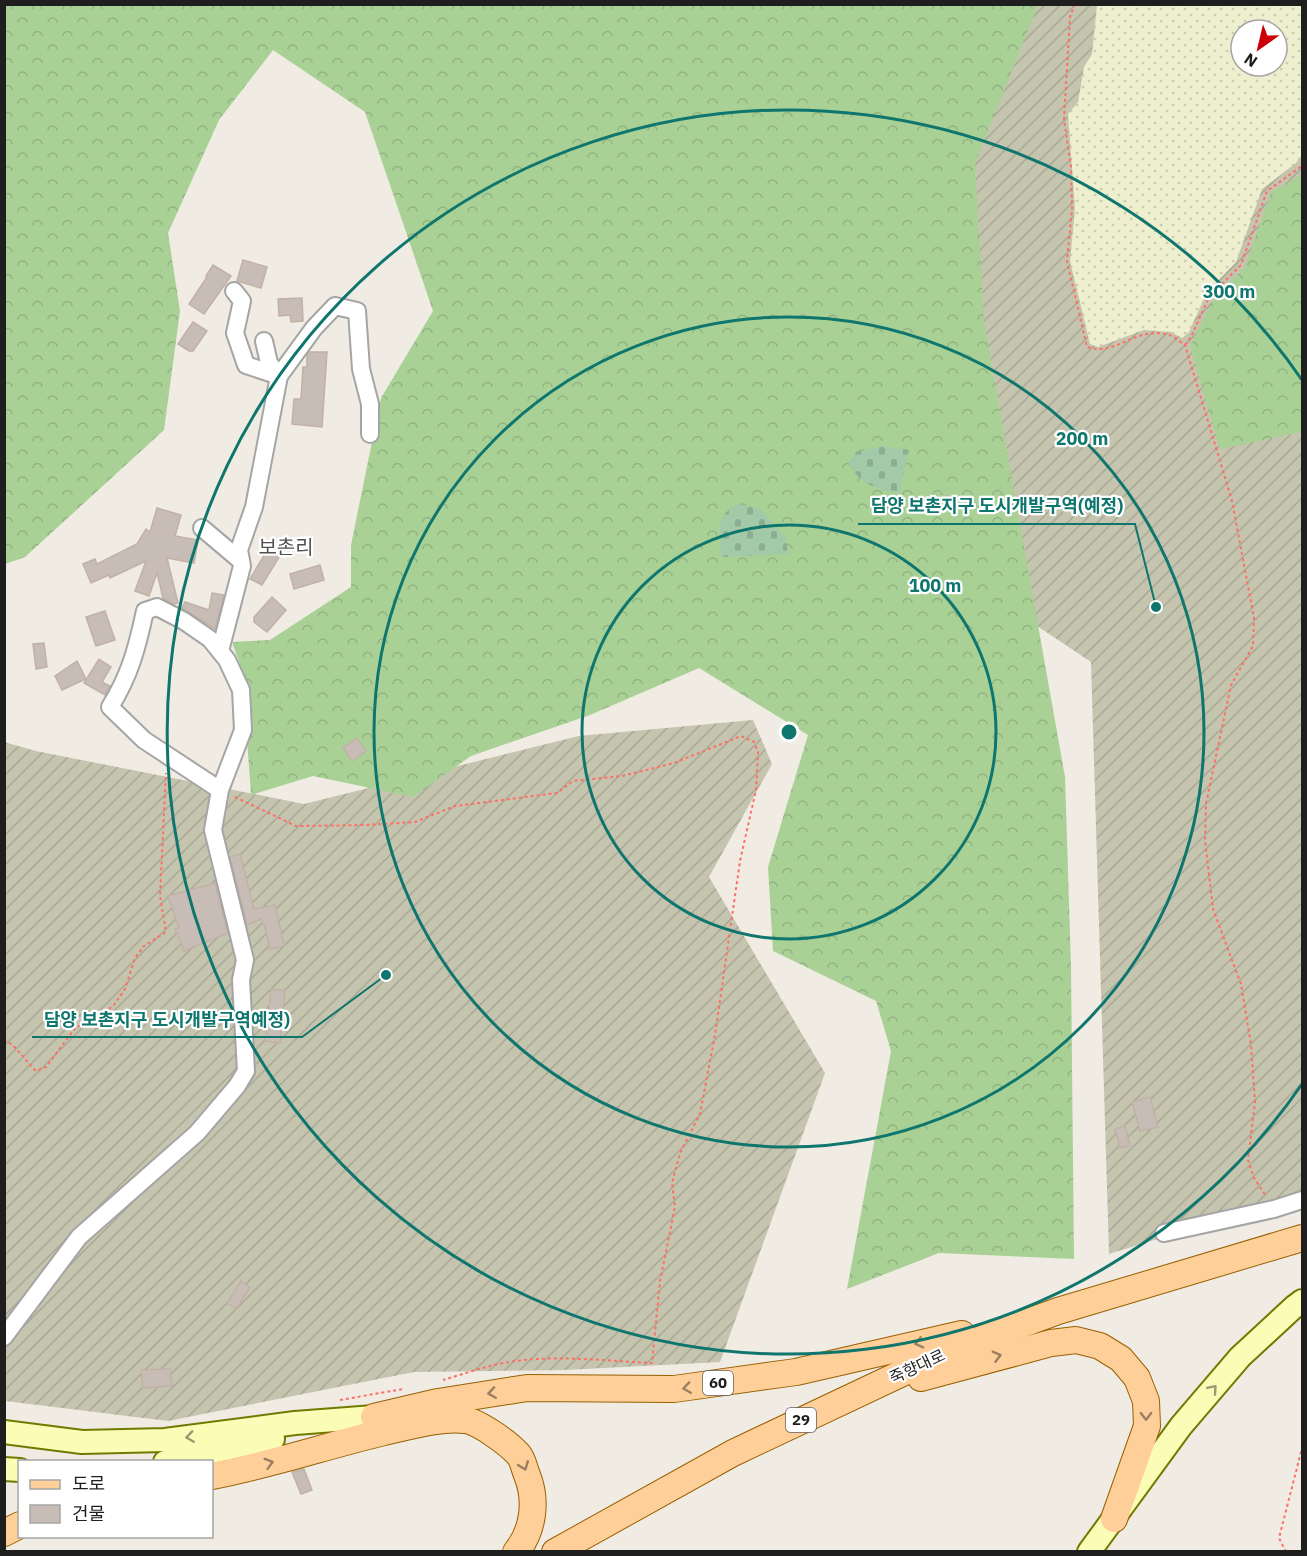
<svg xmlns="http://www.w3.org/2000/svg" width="1307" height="1556" viewBox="0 0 1307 1556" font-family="'IBM Plex Sans','Noto Sans KR',sans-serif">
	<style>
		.construction { fill: url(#construction-furrows); fill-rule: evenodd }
		.farmland { fill: url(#farmland-dots); fill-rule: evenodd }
		.forest { fill: url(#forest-crowns) }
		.cemetery { fill: url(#cemetery-stones) }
		.building { fill: #c7bdb6; stroke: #c2b1a5; stroke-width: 1.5 }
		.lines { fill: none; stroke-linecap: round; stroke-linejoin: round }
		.minor-casing { stroke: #a5a5a5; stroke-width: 20 }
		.secondary-casing { stroke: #717a00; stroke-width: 26 }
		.primary-casing { stroke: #986000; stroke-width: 28 }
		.path { stroke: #ff6f65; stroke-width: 2; stroke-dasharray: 3 3; stroke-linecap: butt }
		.minor { stroke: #fff; stroke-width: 16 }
		.secondary { stroke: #fbfcb5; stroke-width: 22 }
		.primary { stroke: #ffcf99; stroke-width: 26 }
		.oneway { stroke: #9a7f62 }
		.oneway2 { stroke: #989871 }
		.ring { fill: none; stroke: #0f766e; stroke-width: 3 }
		.labels { text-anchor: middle; stroke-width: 4.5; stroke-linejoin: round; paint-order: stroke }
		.shield { fill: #fff; stroke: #626262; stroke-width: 1.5 }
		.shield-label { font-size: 15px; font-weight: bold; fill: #1e1e1e }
		.street-label { font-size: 16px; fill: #1e1e1e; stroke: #fff }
		.quarter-label { font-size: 20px; fill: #515151; stroke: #fff }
		.centre { fill: #0f766e; stroke: #fff; stroke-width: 3 }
		.ring-label { font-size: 18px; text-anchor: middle; font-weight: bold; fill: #0f766e; stroke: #fff; stroke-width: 4.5; stroke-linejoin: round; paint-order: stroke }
		.leader { fill: none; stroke: #0f766e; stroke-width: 2 }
		.callout-dot { fill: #0f766e; stroke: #fff; stroke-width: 2 }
		.callout-label { font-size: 18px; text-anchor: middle; font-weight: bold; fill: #0f766e; stroke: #fff; stroke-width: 4.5; stroke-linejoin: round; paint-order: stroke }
	</style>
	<defs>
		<pattern id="construction-furrows" width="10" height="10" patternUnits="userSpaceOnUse" patternTransform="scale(1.5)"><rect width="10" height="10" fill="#c5c4ae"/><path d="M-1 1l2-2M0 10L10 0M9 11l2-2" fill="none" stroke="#a9a895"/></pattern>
		<pattern id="farmland-dots" width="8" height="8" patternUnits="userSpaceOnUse" patternTransform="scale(1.5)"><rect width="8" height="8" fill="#eeefce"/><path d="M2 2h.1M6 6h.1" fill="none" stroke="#ccccb0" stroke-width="1.8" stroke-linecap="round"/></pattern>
		<pattern id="forest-crowns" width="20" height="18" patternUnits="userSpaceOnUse" patternTransform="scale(1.5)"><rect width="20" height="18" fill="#a9d196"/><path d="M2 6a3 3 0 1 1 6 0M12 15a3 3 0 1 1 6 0" fill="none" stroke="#91b381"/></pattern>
		<pattern id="cemetery-stones" width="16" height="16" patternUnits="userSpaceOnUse" patternTransform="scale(1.5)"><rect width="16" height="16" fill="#a3caa8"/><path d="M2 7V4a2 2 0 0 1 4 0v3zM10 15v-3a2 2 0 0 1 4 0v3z" fill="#8cad90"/></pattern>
	</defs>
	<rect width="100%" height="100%" fill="#f0ebe3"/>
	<g class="construction">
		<path d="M921 5H1302V1194L1109 1254 1091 662 927 552ZM1241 30H1277V66H1241Z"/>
		<polygon points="753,720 772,764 709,877 825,1073 720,1362 565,1370 414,1372 168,1421 5,1401 4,742 36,751 304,804 579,736"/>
	</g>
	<path class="farmland" d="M1097 5H1302V155L1296 163 1262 189 1236 262 1207 292 1189 332 1182 338 1171 332 1144 330 1098 347 1090 344 1070 261 1075 209 1068 114 1078 102 1084 67 1092 54ZM1241 30H1277V66H1241Z"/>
	<g class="forest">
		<polygon points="4,5 1038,5 975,164 984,321 1065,777 1071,966 1074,1259 939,1253 847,1289 891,1051 876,1001 773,951 768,867 808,735 699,668 590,715 471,756 413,797 313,776 251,795 242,670 232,642 270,640 351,587 351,545 381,398 433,311 365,112 273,50 219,120 168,233 180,311 164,430 25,557 5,564"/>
		<polygon points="1302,175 1302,432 1220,449 1190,346 1214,298 1245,267 1271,192"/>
	</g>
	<g class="cemetery">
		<path d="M882 446 909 450 899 493C878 491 857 483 849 462L856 452Z"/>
		<path d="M738 504 760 508 786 538 788 554 722 557C718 537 715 514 738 504Z"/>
	</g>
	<g class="building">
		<polygon points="243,260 267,267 261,288 237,281"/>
		<polygon points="213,265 231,276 204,314 189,304 207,277 206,276"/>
		<polygon points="302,298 303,321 291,322 290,315 279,316 278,299"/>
		<polygon points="193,322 207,331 193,351 189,351 178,344"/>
		<polygon points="309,352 327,352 322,427 292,424 294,399 301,399 303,367 307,367 307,356"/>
		<polygon points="157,508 181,515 175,536 198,540 194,563 167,558 178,603 174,604 163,598 157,573 149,596 135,591 146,561 110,578 109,575 91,583 83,564 95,559 97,564 137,544 146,529 150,532"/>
		<polygon points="269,547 281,554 262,585 250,579"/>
		<polygon points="320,565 324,580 294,589 290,574"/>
		<polygon points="212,593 224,595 215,629 182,608 185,602 209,610"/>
		<polygon points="272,597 286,610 267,632 254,622 254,617"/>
		<polygon points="105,611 115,640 96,646 86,617"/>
		<polygon points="44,643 47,667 36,669 33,644"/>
		<polygon points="99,659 111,667 102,682 110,686 105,695 84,683"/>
		<polygon points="77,661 86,679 62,690 55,676"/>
		<polygon points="357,738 366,751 352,761 343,748"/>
		<polygon points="240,854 254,909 275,905 284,946 270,949 265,928 261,919 247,925 230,857"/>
		<polygon points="215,883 228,933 184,951 175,929 179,928 168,896"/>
		<polygon points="271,989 285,991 280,1043 265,1041"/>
		<polygon points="1150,1097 1158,1127 1140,1131 1132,1102"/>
		<polygon points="1125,1126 1130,1146 1120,1148 1115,1129"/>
		<polygon points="241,1281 250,1288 236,1309 227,1303"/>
		<polygon points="170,1369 172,1386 143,1388 141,1370"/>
		<polygon points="304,1469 312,1490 301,1494 292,1472"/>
	</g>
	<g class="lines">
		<defs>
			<g id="minor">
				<polyline points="234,291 242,301 235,333 246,365 279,376"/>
				<polyline points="264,341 269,363 279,376"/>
				<polyline points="202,528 241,561"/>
				<polyline points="220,651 242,566 239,550 254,507 279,376 314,328 335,306 357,311 361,369 370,404 370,434"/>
				<polyline points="1164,1233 1274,1209 1302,1200"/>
				<path d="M4 1337 79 1237 197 1133 237 1086 246 1071 241 980 245 960 213 830 220 790 243 730 241 690 227 660 210 639 184 621 157 607 145 611C137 648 130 675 110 707L144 740 220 790"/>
			</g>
			<g id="secondary">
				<polyline points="4,1432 82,1442 165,1440 295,1423 374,1417"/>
				<polyline points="165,1462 273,1439"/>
				<polyline points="4,1469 20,1470"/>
				<polyline points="1089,1552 1181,1426 1240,1357 1294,1307 1302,1301"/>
			</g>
			<g id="primary">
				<polyline points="921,1378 1051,1343 1076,1340 1100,1346 1121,1359 1137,1378 1146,1401 1147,1426 1114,1519"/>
				<polyline points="374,1417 438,1402 527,1388 674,1389 796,1372 962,1334"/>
				<path d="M212 1476C270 1465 326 1446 384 1432 408 1427 439 1417 465 1420 479 1422 508 1443 518 1454 523 1459 524 1468 527 1475 537 1500 534 1530 516 1552"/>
				<polyline points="4,1533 20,1525"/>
				<polyline points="555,1552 733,1453 951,1350 1058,1311 1302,1238"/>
			</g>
		</defs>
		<use href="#minor" class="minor-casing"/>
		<use href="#secondary" class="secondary-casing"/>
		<use href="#primary" class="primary-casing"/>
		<g class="path">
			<path d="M1075 4 1070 17 1064 119 1071 167 1072 209 1067 261 1087 347C1116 357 1136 325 1169 335 1174 336 1180 342 1185 345L1232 501 1254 618 1253 646 1231 685 1206 804 1205 840 1213 909 1241 984 1251 1045 1255 1102 1248 1160 1254 1178 1266 1196"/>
			<polyline points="1185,345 1191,337 1209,297 1241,265 1267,191 1302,166"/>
			<path d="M235 797 296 826 366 825 415 822 455 806 557 793 573 781 622 776 674 763 741 736 754 742 758 752 756 790 740 861 715 1035 700 1114 680 1153 672 1183 675 1207 660 1281 652 1363C607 1361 560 1355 516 1361 491 1364 467 1373 443 1380"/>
			<path d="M4 1039C18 1048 24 1059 36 1071L46 1067 76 1027 93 1021 114 1005 125 989 135 958 144 946 166 932 160 896 166 773"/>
			<polyline points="1302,1328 1302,1330"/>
			<polyline points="340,1400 403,1389"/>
			<polyline points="1286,1552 1279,1538 1302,1448"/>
		</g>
		<use href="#minor" class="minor"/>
		<use href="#secondary" class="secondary"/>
		<use href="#primary" class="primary"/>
	</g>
	<defs><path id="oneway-chevron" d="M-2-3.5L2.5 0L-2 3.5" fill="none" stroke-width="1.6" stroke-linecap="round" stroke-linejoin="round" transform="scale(1.5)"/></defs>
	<g class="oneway">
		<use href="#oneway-chevron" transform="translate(919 1343) rotate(167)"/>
		<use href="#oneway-chevron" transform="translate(997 1356) rotate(-15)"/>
		<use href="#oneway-chevron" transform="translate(687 1388) rotate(172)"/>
		<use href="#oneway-chevron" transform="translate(492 1393) rotate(171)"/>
		<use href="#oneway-chevron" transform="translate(1146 1416) rotate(89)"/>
		<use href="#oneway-chevron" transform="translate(269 1463) rotate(-16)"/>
		<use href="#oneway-chevron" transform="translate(524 1466) rotate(69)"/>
	</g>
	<g class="oneway2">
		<use href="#oneway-chevron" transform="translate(1213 1389) rotate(-49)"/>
		<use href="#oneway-chevron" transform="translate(190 1437) rotate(172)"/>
	</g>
	<g class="ring">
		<circle cx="789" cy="732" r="207"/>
		<circle cx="789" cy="732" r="415"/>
		<path d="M1302 1084A622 622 0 1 1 1302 380"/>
	</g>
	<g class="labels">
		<g class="shield">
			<rect x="703" y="1371" width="30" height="24" rx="4.5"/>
			<rect x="786" y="1408" width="30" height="24" rx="4.5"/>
		</g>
		<g class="shield-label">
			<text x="718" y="1388">60</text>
			<text x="801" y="1425">29</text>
		</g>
		<g class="street-label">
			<text transform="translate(917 1366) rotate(-25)" y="6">죽향대로</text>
		</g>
		<g class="quarter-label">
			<text x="286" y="554">보촌리</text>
		</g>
	</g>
	<circle cx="789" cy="732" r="9" class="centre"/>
	<g class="ring-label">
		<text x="1229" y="298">300 m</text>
		<text x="1082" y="445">200 m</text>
		<text x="935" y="592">100 m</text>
	</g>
	<path class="leader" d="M1156 607L1135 524H858M386 975L302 1037H32"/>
	<g class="callout-dot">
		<circle cx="1156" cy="607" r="6"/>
		<circle cx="386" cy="975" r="6"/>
	</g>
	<g class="callout-label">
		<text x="997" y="512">담양 보촌지구 도시개발구역(예정)</text>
		<text x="167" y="1026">담양 보촌지구 도시개발구역예정)</text>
	</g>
	<rect width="1307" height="1556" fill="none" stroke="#1e1e1e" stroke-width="12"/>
	<rect x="18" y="1460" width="195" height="78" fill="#ffffff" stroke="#a5a5a5" stroke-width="1.5"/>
	<rect x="30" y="1480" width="30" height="9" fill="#ffcf99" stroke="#a5a5a5" stroke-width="1.5"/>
	<text x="72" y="1490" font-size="18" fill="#1e1e1e">도로</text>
	<rect x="30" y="1505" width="30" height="18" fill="#c7bdb6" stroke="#a5a5a5" stroke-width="1.5"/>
	<text x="72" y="1520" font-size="18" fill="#1e1e1e">건물</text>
	<g transform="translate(1259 48) rotate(214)"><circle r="28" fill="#ffffff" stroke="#a5a5a5" stroke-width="1.5"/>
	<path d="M0-4.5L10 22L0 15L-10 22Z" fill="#cc0007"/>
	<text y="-9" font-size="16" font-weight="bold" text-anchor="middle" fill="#1e1e1e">N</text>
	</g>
</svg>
